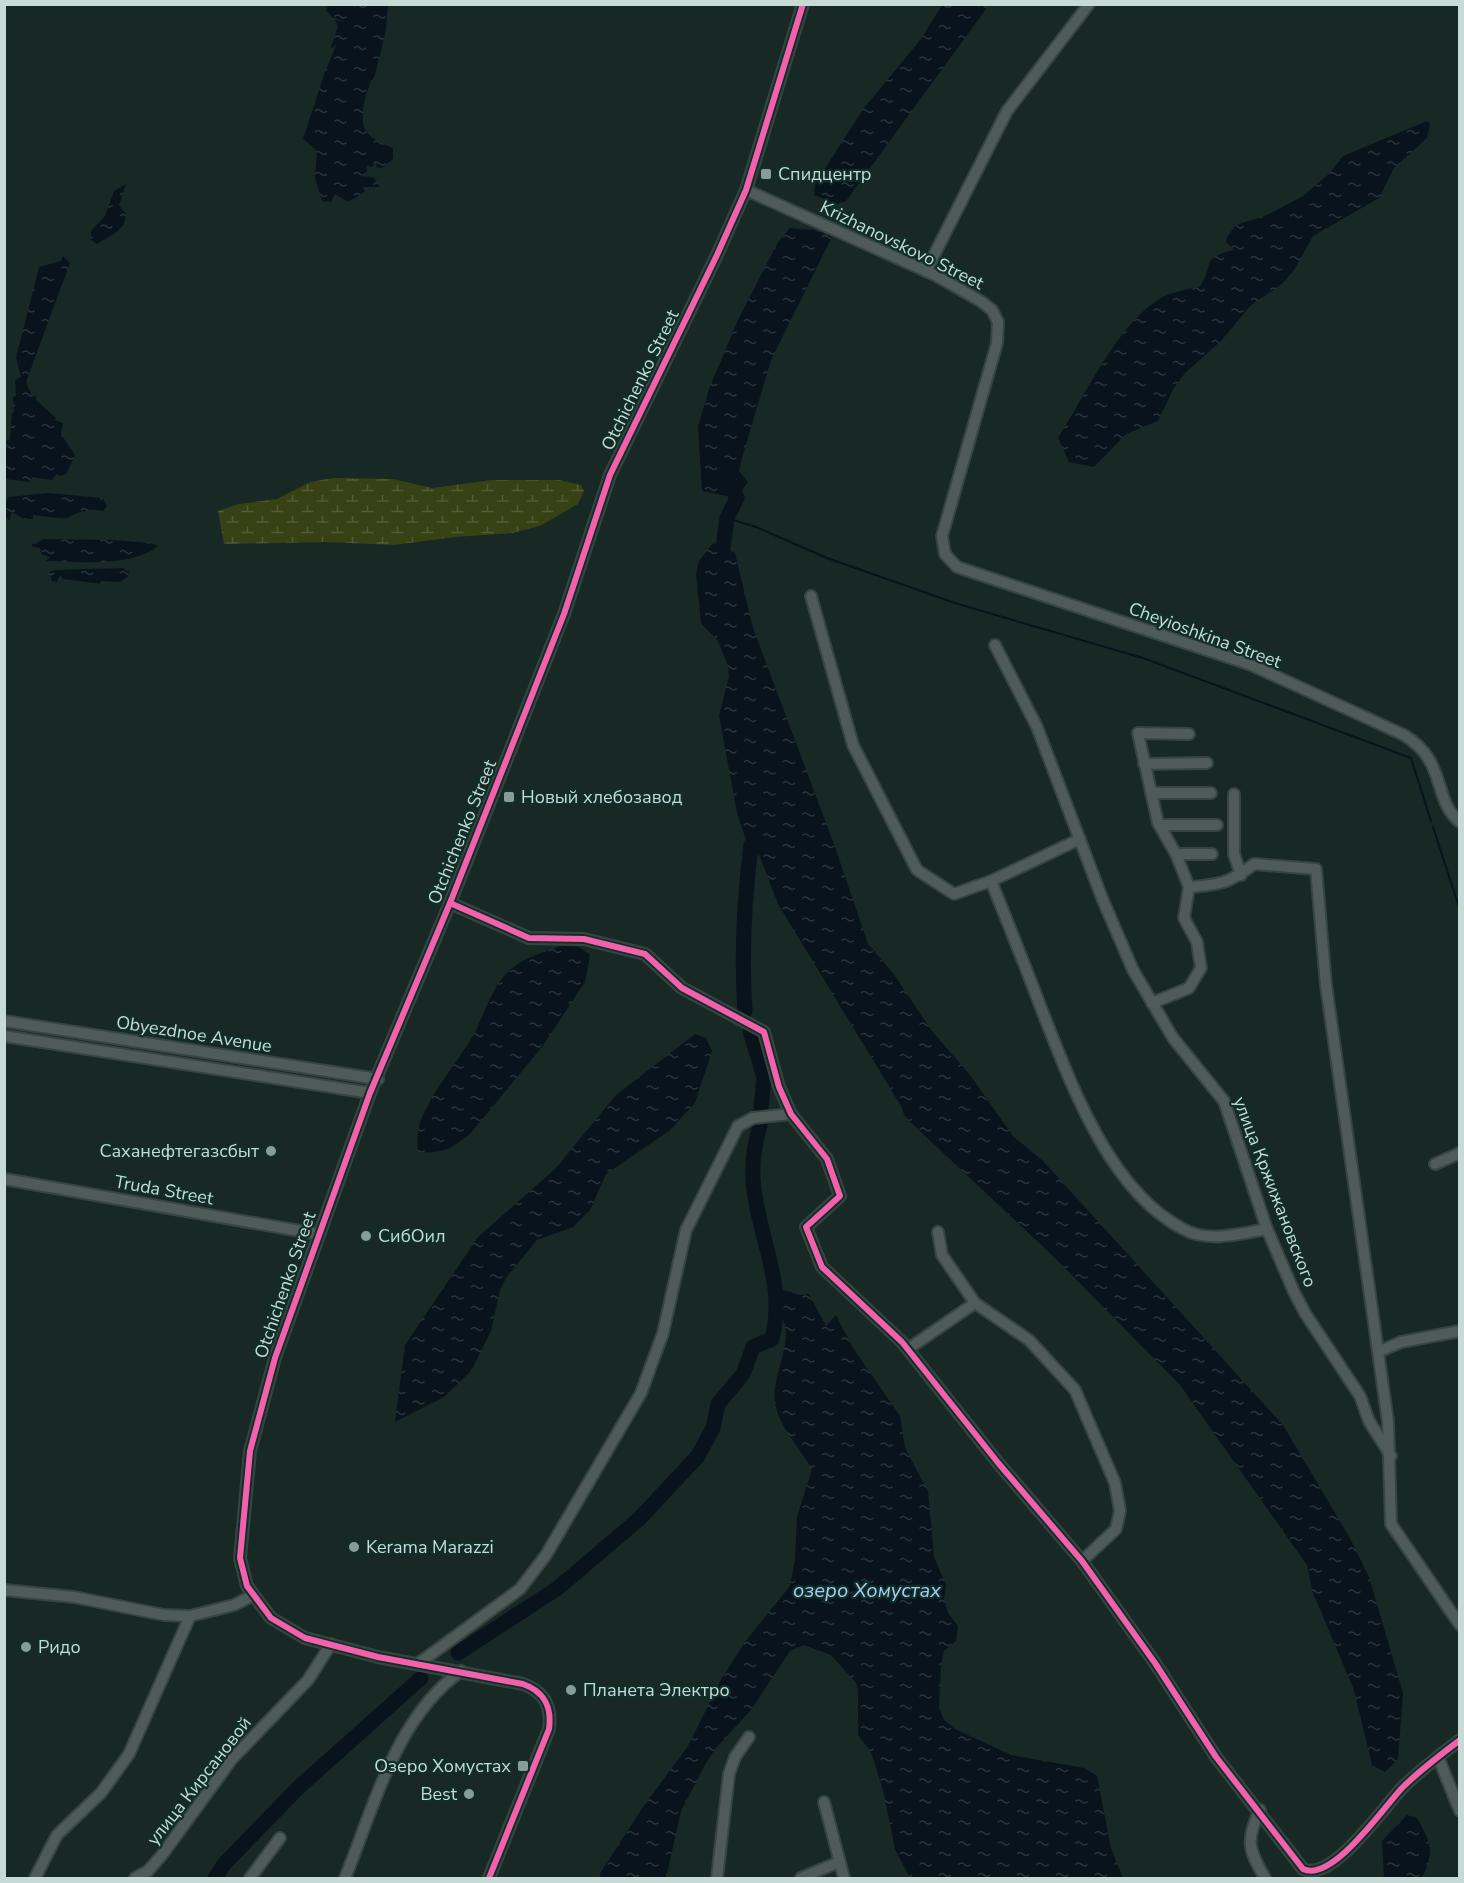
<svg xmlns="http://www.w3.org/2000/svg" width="1464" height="1883" viewBox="0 0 1464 1883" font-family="'Nunito Sans',sans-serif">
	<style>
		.wetland { fill: url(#wetland-marsh) }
		.water { fill: url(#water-ripples) }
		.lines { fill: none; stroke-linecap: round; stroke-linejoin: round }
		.stream { stroke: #08131b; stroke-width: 2 }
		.river { stroke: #08131b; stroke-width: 15 }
		.minor-casing { stroke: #374542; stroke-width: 14 }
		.minor { stroke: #4e5b59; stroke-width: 10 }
		.cycleway-casing { stroke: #102f2a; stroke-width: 10 }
		.cycleway { stroke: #f560ab; stroke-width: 6 }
		.poi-dot { fill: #8a9c98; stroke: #102f2a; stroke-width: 2 }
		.labels { text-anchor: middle; stroke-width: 4.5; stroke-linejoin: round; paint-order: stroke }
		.poi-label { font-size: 18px; fill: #c8dad6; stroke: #102f2a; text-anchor: start }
		.street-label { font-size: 18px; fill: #c8dad6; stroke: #102f2a }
		.water-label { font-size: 20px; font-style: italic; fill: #a5ceee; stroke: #102f2a }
	</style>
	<defs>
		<pattern id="wetland-marsh" width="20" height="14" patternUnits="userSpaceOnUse" patternTransform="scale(1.5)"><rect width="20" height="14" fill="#364114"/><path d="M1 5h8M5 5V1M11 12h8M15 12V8" fill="none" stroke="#525c35"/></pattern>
		<pattern id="water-ripples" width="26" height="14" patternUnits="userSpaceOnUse" patternTransform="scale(1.5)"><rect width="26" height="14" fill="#08131b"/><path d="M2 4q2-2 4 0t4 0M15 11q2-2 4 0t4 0" fill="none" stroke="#2a353b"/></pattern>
	</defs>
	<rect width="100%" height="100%" fill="#172825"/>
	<polygon class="wetland" points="333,478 393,479 432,488 492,480 559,480 581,485 584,491 578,504 540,526 512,533 455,537 394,545 326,542 224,544 218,511 239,504 277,499 310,482"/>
	<g class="water">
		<path d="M329 4 388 5 386 30 374 79 370 81C370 86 367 92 365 98 359 131 364 136 393 148V159L382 168 376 167 377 161 372 167 366 165 367 171 361 176 373 177 380 187H363L365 192 348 202 335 194 331 202 322 201 315 178 317 151 303 139 325 72 337 43 333 48 331 47 338 26 335 20 345 22 332 17 326 10Z"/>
		<polygon points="942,5 989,5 846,201 836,204 814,195 815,184 864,108 921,39"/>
		<path d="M1427 121 1430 124 1427 138 1394 168 1379 198 1313 236 1294 270 1282 284 1251 305 1221 341 1185 373 1174 388 1158 421 1126 434 1094 467 1069 462 1058 438C1085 396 1115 329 1156 301 1169 292 1186 290 1200 286 1216 263 1198 259 1234 250L1226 242 1227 237 1236 225 1267 215 1303 196 1330 173 1343 156Z"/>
		<path d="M126 184 119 205 126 214C126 231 109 236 97 244L91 240V231L105 216 114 191Z"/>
		<polygon points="790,228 814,230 832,237 771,360 742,458 739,471 748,482 737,498 702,491 698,427 709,389 738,320 778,242"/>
		<polygon points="63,256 70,263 26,382 32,396 36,396 36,400 56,418 54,420 63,423 61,434 75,455 66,474 60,476 57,474 52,480 32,477 30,482 5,479 5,449 8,446 5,442 10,439 12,413 14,412 13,397 16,396 15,380 21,377 16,358 39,267 61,261"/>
		<path d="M48 493 103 498 107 506 103 511C91 508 76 512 66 519L33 515V519H24L12 512 9 521 5 516V503L9 497Z"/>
		<path d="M43 539 113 540 150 543 158 546C133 567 78 562 46 561L50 557 42 555 40 548 33 547 30 542 35 544Z"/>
		<polygon points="713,543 735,553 753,628 835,847 868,944 893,973 932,1031 970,1075 1013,1136 1043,1161 1283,1425 1351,1540 1369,1577 1403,1693 1398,1759 1385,1772 1372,1765 1354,1690 1313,1593 1307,1565 1180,1385 1055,1258 905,1117 901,1106 778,904 760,857 745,837 737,813 719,715 729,677 728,666 718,641 701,623 696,574 699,561"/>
		<polygon points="123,568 130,573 127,575 129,576 120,582 101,581 102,584 63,579 60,575 57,582 52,581 50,575 45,573 56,570"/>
		<path d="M561 946 579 947 590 955 585 982 542 1047 470 1134C451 1149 443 1154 418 1152 417 1141 417 1130 421 1120 433 1091 453 1067 470 1041 484 1018 490 987 511 969 525 957 545 952 561 946Z"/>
		<polygon points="695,1034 706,1038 712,1051 695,1103 669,1131 606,1174 590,1210 573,1227 537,1240 506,1278 500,1290 491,1331 471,1371 444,1397 395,1422 405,1345 478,1237 556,1168 616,1095"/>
		<path d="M775 1287 799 1295 809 1294 826 1326 836 1315 853 1348 900 1416 905 1448 928 1491 934 1557 946 1585 944 1599 948 1613 958 1626 956 1641 944 1651 941 1665 939 1707 944 1720 955 1729 1011 1755 1084 1768 1097 1776 1111 1848 1123 1878H910L895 1849 883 1790 871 1752 858 1735V1690L856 1683 831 1655 804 1645 790 1651 751 1710 716 1748 706 1763 681 1811 666 1878H597L643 1807 688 1746 722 1678 745 1642 790 1586 795 1559 797 1517 812 1469C800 1449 779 1426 775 1403 771 1376 790 1352 785 1325 783 1317 775 1308 772 1300Z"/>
		<path d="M1407 1815 1417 1818C1431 1843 1435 1851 1422 1878H1384L1382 1841Z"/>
	</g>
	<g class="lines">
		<g class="stream">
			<polyline points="727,518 756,527 827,558 958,604 1143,658 1411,758 1431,821"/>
			<polyline points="1433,827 1460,910"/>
		</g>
		<g class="river">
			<polyline points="723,548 727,518 737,498 728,480"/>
			<path d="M745 1011C741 955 744 901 751 845"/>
			<polyline points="750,1031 764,1077 761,1108"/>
			<path d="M458 1653 558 1588 639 1519 698 1456 713 1428 718 1404 743 1374 753 1347 772 1339C786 1284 760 1242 754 1189 751 1168 754 1146 760 1125"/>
			<polyline points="215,1878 225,1863 299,1787 421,1678"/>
		</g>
		<defs>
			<g id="minor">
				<path d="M746 190 935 275 982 302 992 310 998 322 997 343 942 536 945 554 957 567 1249 664 1404 735C1448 762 1432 800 1460 822"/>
				<polyline points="926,271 1007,111 1089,4"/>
				<polyline points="811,596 853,745 917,870 954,894 991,881"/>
				<polyline points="995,645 1037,727 1102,898 1133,970 1173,1038 1224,1101 1267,1229 1294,1292 1305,1313 1360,1396 1369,1421 1391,1456"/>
				<polyline points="1144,764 1207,763"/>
				<polyline points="1151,793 1211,793"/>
				<polyline points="1234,794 1234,854 1241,875"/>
				<polyline points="1162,825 1217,825"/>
				<path d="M1080 839 991 881C1008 923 1025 965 1041 1008 1070 1081 1108 1190 1183 1229 1208 1243 1240 1234 1267 1229"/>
				<polyline points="1176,854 1212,854"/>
				<polyline points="1189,887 1176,854 1158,823 1138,733 1189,734"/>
				<path d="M450 903 529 938 584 939 645 954 682 988 764 1032 779 1087 791 1114 827 1159 840 1196 806 1227 822 1267 902 1342 999 1464 1082 1561 1155 1663 1216 1757 1303 1869C1332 1883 1384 1807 1402 1788 1420 1770 1440 1755 1460 1740"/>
				<path d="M1152 1003 1189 988 1201 968 1197 942 1184 918 1189 887C1219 885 1230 883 1254 864L1316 869 1326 985 1388 1422 1391 1524 1460 1625"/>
				<polyline points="4,1021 378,1079"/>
				<polyline points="4,1036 370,1093"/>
				<polyline points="1435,1164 1460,1153"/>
				<polyline points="4,1179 317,1234"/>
				<polyline points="938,1232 942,1255 975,1303 1029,1340 1075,1390 1115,1483 1120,1511 1116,1529 1082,1561"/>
				<polyline points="908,1349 975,1303"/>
				<polyline points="1380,1351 1401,1342 1460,1331"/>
				<polyline points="4,1590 74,1597 164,1615 190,1616 234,1605 252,1596"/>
				<polyline points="419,1663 520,1589 546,1555 641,1393 663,1333 686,1230 738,1126 753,1118 791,1114"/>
				<polyline points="1438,1757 1460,1811"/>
				<polyline points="824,1802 844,1878"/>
				<path d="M1260 1810C1245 1840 1249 1851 1265 1878"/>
				<polyline points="35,1878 57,1835 101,1793 129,1754 190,1616"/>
				<polyline points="135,1878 148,1871 162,1855 232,1759 308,1680 331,1644"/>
				<polyline points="250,1878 280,1838"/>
				<path d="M345 1878C374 1807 396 1717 461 1671"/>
				<path d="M489 1878 549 1729C552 1707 545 1692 523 1684L378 1657 305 1638 271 1618 247 1586 240 1558 250 1451 275 1358 370 1093 450 903 564 614 610 475 717 255 746 190 803 4"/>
				<polyline points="717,1878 729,1774 735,1757 749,1737"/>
				<polyline points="801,1878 839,1862"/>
			</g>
		</defs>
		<use href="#minor" class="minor-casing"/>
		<use href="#minor" class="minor"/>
		<defs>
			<g id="cycleway">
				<path d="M450 903 529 938 584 939 645 954 682 988 764 1032 779 1087 791 1114 827 1159 840 1196 806 1227 822 1267 902 1342 999 1464 1082 1561 1155 1663 1216 1757 1303 1869C1332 1883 1384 1807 1402 1788 1420 1770 1440 1755 1460 1740"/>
				<path d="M489 1878 549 1729C552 1707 545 1692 523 1684L378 1657 305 1638 271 1618 247 1586 240 1558 250 1451 275 1358 370 1093 450 903 564 614 610 475 717 255 746 190 803 4"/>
			</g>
		</defs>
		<use href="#cycleway" class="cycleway-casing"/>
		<use href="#cycleway" class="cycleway"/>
	</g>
	<g class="poi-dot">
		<rect x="760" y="168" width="12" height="12" rx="3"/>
		<rect x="503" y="791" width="12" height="12" rx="3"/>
		<circle cx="271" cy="1151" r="6"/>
		<circle cx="366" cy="1236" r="6"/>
		<circle cx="354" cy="1547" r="6"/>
		<circle cx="26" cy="1647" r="6"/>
		<circle cx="571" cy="1690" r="6"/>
		<rect x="517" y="1760" width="12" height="12" rx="3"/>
		<circle cx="469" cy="1794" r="6"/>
	</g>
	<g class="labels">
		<g class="poi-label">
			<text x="778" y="180">Спидцентр</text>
			<text x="521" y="803">Новый хлебозавод</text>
			<text x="259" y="1157" text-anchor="end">Саханефтегазсбыт</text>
			<text x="378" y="1242">СибОил</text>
			<text x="366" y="1553">Kerama Marazzi</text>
			<text x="38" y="1653">Ридо</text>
			<text x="583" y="1696">Планета Электро</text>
			<text x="511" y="1772" text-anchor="end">Озеро Хомустах</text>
			<text x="457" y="1800" text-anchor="end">Best</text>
		</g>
		<g class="street-label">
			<text transform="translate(902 245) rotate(26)" y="6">Krizhanovskovo Street</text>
			<text transform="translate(640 380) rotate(-64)" y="6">Otchichenko Street</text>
			<text transform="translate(1205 635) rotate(20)" y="6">Cheyioshkina Street</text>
			<text transform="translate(462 832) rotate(-68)" y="6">Otchichenko Street</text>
			<text transform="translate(194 1034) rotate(9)" y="6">Obyezdnoe Avenue</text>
			<text transform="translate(164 1190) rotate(10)" y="6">Truda Street</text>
			<text transform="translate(1275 1192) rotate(69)" y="6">улица Кржижановского</text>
			<text transform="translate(285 1285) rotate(-71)" y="6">Otchichenko Street</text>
			<text transform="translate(199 1781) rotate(-52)" y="6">улица Кирсановой</text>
		</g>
		<g class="water-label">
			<text x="867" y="1597">озеро Хомустах</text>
		</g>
	</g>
	<rect width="1464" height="1883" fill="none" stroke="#c8dad6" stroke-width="12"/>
</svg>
